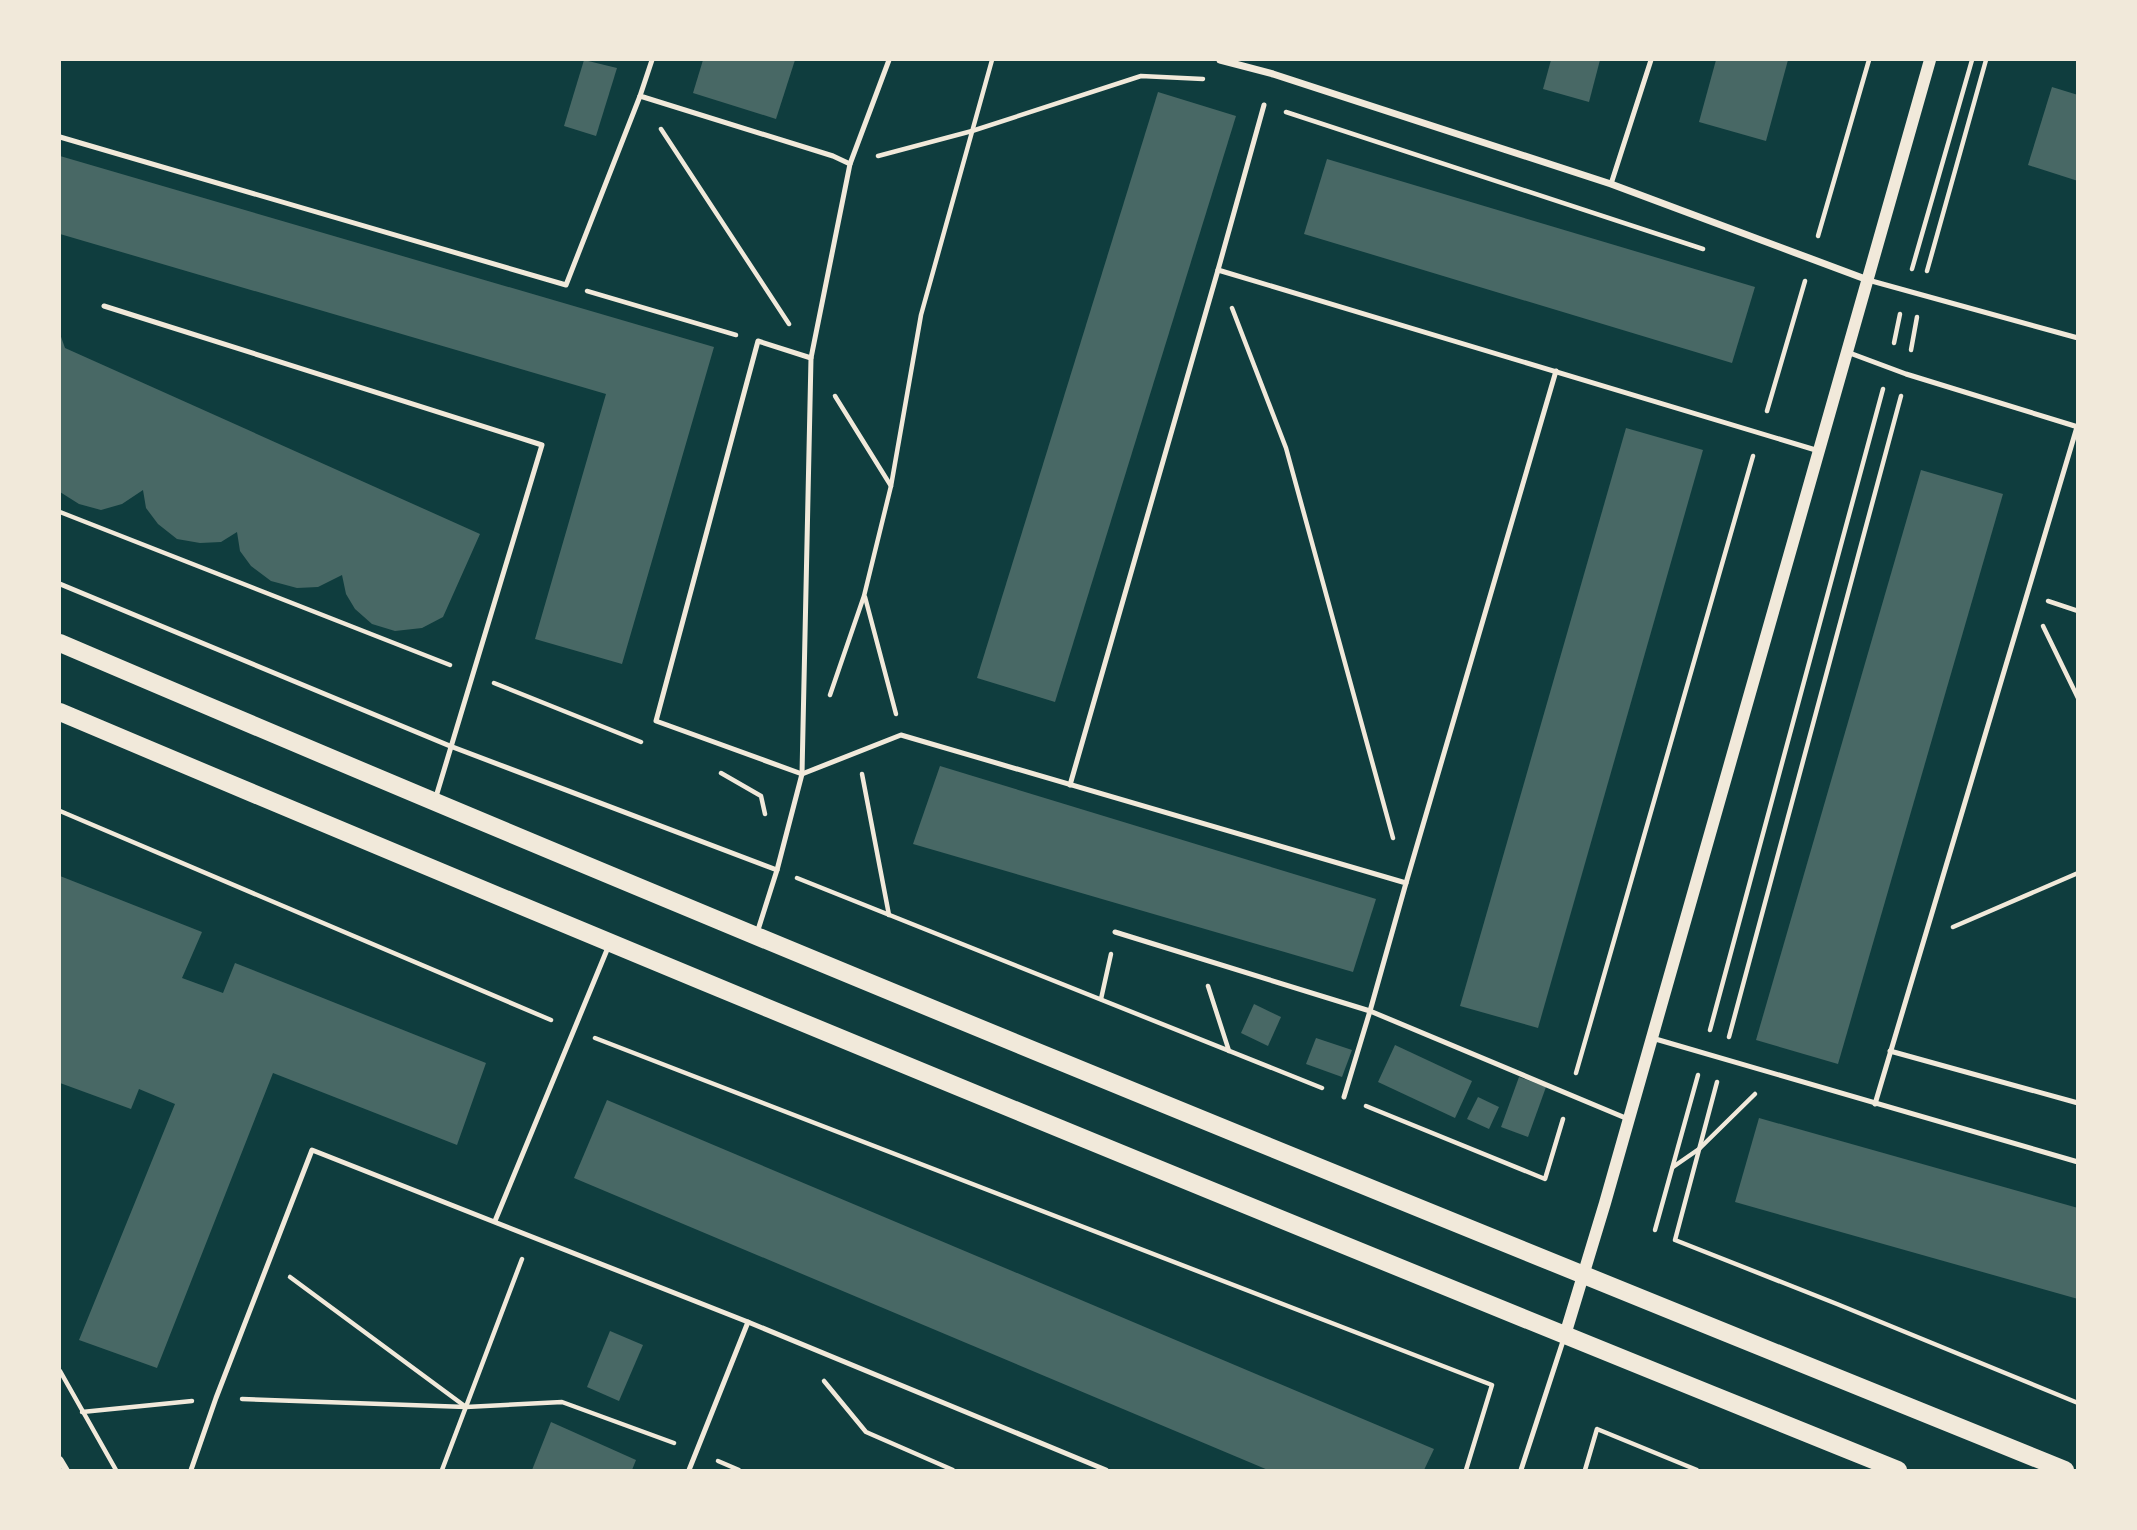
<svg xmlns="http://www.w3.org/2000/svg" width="2137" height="1530" viewBox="0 0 2137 1530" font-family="Rubik,sans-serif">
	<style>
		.building { fill: #486865 }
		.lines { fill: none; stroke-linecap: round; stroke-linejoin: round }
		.path { stroke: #f1e9da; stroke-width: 4.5 }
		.service { stroke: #f1e9da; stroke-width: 5 }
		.minor { stroke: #f1e9da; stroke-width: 7 }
		.tertiary { stroke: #f1e9da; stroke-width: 12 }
		.primary { stroke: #f1e9da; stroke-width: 18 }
	</style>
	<rect width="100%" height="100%" fill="#0f3d3e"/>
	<g class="building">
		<polygon points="584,60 617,68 596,136 564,126"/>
		<polygon points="703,60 795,60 776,119 693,93"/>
		<polygon points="1551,60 1600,60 1589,102 1543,89"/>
		<polygon points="1716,60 1788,60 1766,141 1699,122"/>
		<polygon points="2052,87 2078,95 2078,181 2028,165"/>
		<polygon points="1158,92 1236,116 1055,702 977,678"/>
		<polygon points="60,156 714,347 622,664 535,639 606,394 60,234"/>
		<polygon points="1327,159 1755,287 1732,363 1304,234"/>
		<polygon points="60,334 65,348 480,534 443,617 422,628 395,631 372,624 355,609 346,594 342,575 318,587 297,588 271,581 251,566 240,551 237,532 221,542 200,543 177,539 158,524 146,508 143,490 122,504 101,510 79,504 60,492"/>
		<polygon points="1626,428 1703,450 1538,1028 1460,1006"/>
		<polygon points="1921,470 2003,494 1838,1064 1756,1040"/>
		<polygon points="940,766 1376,899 1353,972 913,844"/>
		<polygon points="60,876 202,932 182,978 223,993 235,963 486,1063 457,1145 273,1073 157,1368 79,1340 175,1104 139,1089 131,1109 60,1083"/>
		<polygon points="1254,1004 1281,1017 1268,1046 1241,1033"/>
		<polygon points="1316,1038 1352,1050 1342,1077 1306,1064"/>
		<polygon points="1395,1045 1472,1081 1455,1118 1378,1082"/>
		<polygon points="1519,1077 1546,1087 1528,1137 1501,1127"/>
		<polygon points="1478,1097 1499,1107 1489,1129 1467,1119"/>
		<polygon points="607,1100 1434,1449 1424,1470 1268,1470 574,1178"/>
		<polygon points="1759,1118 2078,1208 2078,1299 1735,1202"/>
		<polygon points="610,1331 643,1345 619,1401 587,1387"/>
		<polygon points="551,1422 636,1460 632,1470 532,1470"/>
	</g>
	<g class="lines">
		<g class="path">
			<polyline points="1286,112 1703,249"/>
			<polyline points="661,129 789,324"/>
			<polyline points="878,156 972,131 1141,76 1203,79"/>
			<polyline points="1818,236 1869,60"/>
			<polyline points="1912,269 1972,60"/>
			<polyline points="1927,271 1986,60"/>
			<polyline points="587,291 736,335"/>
			<polyline points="1232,308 1286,448 1393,838"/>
			<polyline points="1894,343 1900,314"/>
			<polyline points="1911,350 1917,317"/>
			<polyline points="835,396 891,486"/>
			<polyline points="1767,411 1805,281"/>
			<polyline points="60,512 450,665"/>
			<polyline points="865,597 896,714"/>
			<polyline points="2048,601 2078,611"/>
			<polyline points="2043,626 2078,698"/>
			<polyline points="494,683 641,742"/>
			<polyline points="830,695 864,596 891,486 921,315 992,60"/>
			<polyline points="721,773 761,796 765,814"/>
			<polyline points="862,774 889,915"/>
			<polyline points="60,811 551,1020"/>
			<polyline points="797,878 1322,1088"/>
			<polyline points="1953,927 2078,873"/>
			<polyline points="1208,986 1229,1051"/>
			<polyline points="1101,999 1111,954"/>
			<polyline points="1710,1030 1883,389"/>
			<polyline points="1729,1037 1901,396"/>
			<polyline points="595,1038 1492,1385 1466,1470"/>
			<polyline points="1576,1073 1753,456"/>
			<polyline points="1717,1082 1675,1240 1837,1304 2078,1403"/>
			<polyline points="1366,1106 1545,1179 1563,1119"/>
			<polyline points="1673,1167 1699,1149 1755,1094"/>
			<polyline points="1655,1230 1698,1075"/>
			<polyline points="290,1277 466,1407"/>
			<polyline points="60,1371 116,1470"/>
			<polyline points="824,1381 866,1432 953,1470"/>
			<polyline points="242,1399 466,1407 562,1402 674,1443"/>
			<polyline points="82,1412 192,1401"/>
			<polyline points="718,1461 739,1470"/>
			<polyline points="442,1470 522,1259"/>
			<polyline points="1585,1470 1597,1429 1697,1470"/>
		</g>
		<g class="service">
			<polyline points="652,60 640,96 833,156 850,164"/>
			<polyline points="60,137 566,285 640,96"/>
			<polyline points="1611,184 1651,60"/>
			<polyline points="1218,270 1264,105"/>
			<polyline points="1868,280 2078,338"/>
			<polyline points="104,306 542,445 435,800"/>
			<polyline points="1847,352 1906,374 2078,427"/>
			<polyline points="811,358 758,341 656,721 802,774 901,735 1406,883 1370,1011 1344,1097"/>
			<polyline points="60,584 450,746 777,870"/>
			<polyline points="1070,785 1218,270 1819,451"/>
			<polyline points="1406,883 1556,371"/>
			<polyline points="1115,932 1370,1011 1628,1119"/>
			<polyline points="757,933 777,870 802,774 811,358 850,164 889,60"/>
			<polyline points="1652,1038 2078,1162"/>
			<polyline points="1890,1051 2078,1103"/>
			<polyline points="1875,1104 2077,427"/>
			<polyline points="495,1221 609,945"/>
			<polyline points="191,1470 216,1398 312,1150 748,1322 1106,1470"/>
			<polyline points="689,1470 748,1322"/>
			<polyline points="1521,1470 1564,1338"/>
		</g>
		<g class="minor">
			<polyline points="1220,60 1273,74 1611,184 1868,280"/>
			<polyline points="60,1460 66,1470"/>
		</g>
		<polyline class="tertiary" points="1565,1335 1605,1203 1930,60"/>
		<g class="primary">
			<path d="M60 643C724 927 1395 1199 2065 1470"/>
			<path d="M60 712C670 970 1284 1222 1898 1470"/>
		</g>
	</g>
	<rect width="2137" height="1530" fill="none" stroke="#f1e9da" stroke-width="122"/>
</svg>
